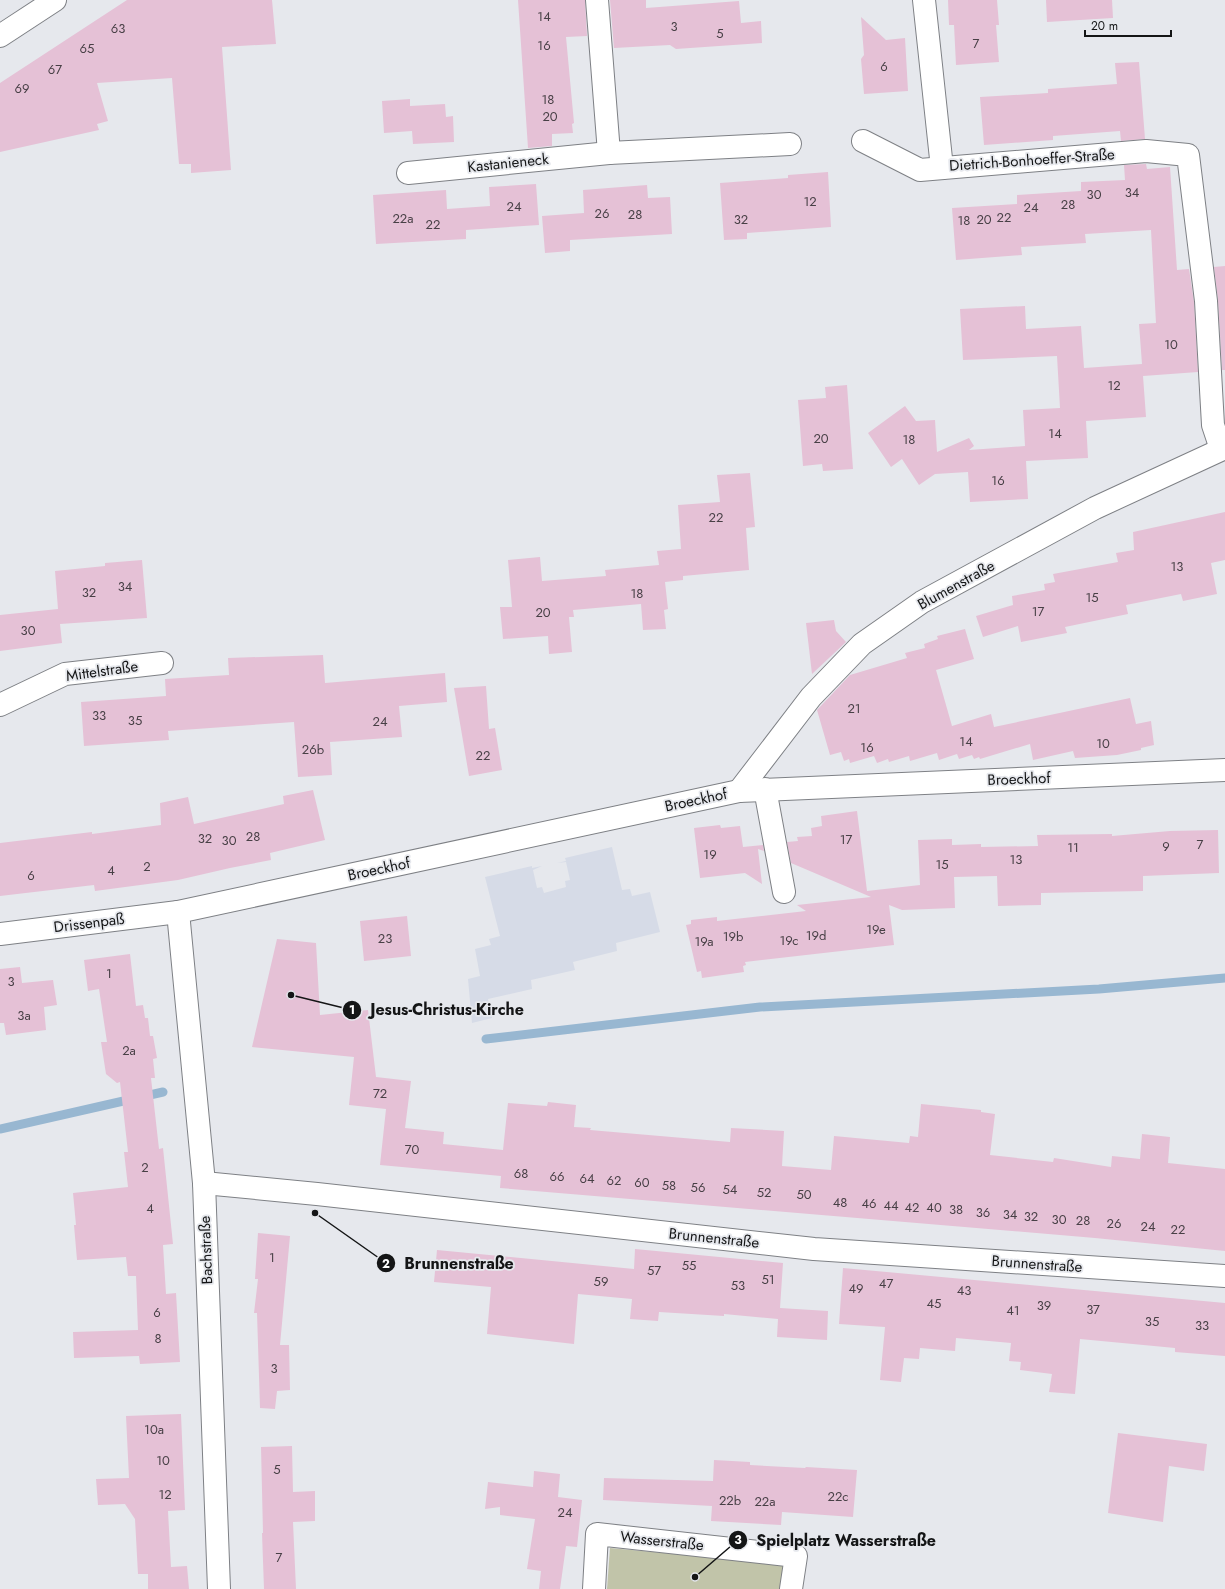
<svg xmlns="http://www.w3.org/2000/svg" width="1225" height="1589" viewBox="0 0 1225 1589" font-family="Jost,sans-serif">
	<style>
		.built { fill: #d6dbe7 }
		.green { fill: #c1c4a9 }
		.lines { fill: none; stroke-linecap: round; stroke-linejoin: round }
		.stream { stroke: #98b7d1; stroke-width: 9 }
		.building { fill: #e5c1d6 }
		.minor-casing { stroke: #7e8085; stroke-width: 24 }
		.minor { stroke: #fff; stroke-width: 22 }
		.labels { text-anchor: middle; stroke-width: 3.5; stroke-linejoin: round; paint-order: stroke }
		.number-label { font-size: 13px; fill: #484046 }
		.street-label { font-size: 15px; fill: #141516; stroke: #e6e8ed }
		.leader { fill: none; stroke: #141516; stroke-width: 1.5 }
		.callout-dot { fill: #141516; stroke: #e6e8ed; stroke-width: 1.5 }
		.mark-label { font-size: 12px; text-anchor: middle; font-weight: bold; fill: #fff }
		.callout-label { font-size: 16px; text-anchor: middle; font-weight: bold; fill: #141516; stroke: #e6e8ed; stroke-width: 3.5; stroke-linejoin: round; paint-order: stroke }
	</style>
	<rect width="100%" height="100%" fill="#e6e8ed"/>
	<polygon class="built" points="612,847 622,890 630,889 632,896 650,892 660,932 616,943 617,951 573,962 575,970 531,980 532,989 488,999 492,1018 472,1023 468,979 480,976 475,949 491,945 489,939 500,936 485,877 532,866 532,868 542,866 533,870 537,888 542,887 544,893 566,887 565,881 570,880 566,862 557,863 566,861 565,858"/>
	<polygon class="green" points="610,1548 784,1564 781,1589 607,1589"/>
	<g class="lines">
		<g class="stream">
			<polyline points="486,1039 760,1007 1099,989 1225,978"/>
			<polyline points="0,1129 163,1092"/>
		</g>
	</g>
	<g class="building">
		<polygon points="127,0 272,0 276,44 222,47 231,170 191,173 191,164 179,164 172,78 97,83 108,121 97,124 99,130 0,152 0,83"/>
		<polygon points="518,0 585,0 587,36 566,37 574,123 572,124 573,133 552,134 552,146 528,148"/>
		<polygon points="610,0 646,0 646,8 739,1 741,23 761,21 762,43 676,49 670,45 614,48"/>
		<polygon points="948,0 997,0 999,25 996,25 999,62 956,65 954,25 949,25"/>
		<polygon points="1046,0 1112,0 1113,18 1047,22"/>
		<polygon points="861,17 886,40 905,38 908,91 864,94 861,59 864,55"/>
		<polygon points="1139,62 1145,139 1121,141 1120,131 1053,136 1053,140 984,145 980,97 1048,93 1048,89 1117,84 1115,63"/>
		<polygon points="410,99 410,106 445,104 446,117 453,116 454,142 413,144 412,131 384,133 382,101"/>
		<polygon points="1146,164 1147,169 1170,167 1177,270 1189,269 1194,302 1198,372 1143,376 1146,417 1086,421 1088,458 1026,461 1028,499 970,502 968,472 935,474 919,485 902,459 891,467 868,433 905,406 916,421 935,420 937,452 969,438 974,446 969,450 1025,446 1023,410 1060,408 1057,356 963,360 960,309 1025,306 1026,329 1081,326 1084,368 1142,364 1139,324 1156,323 1151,230 1085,234 1086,243 1021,247 1022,255 956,260 952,208 1017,204 1017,195 1081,191 1081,182 1125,180 1124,165"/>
		<polygon points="828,172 831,227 747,233 747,239 724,240 720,183 788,178 788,175"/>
		<polygon points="536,184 539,225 466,230 466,239 376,244 373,195 446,190 447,209 490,206 489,187"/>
		<polygon points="647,185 648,198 670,197 672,234 570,240 570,251 545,253 542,216 584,213 583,190"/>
		<polygon points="1225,266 1225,370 1222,370 1218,300 1214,267"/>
		<polygon points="847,385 853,469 823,471 822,464 803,466 798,400 826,398 825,387"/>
		<polygon points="750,473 755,527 746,528 749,570 683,576 683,580 665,582 668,609 664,610 666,629 643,630 641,604 573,610 574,617 569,617 572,652 549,654 548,636 503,639 500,607 512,607 508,560 540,557 542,581 606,576 605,570 659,565 657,551 681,549 678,505 720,502 717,475"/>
		<polygon points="1225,512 1225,560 1211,563 1217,594 1183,601 1181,594 1126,605 1128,614 1065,627 1067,633 1021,642 1018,626 983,637 976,616 1013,605 1012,596 1045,590 1044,584 1055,582 1053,574 1118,562 1116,553 1134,550 1133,532"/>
		<polygon points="142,560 147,618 60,624 62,643 0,651 0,615 58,609 55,571 105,566 105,563"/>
		<polygon points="834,620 836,631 846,642 812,674 806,623"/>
		<polygon points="965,629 974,659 936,670 952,726 991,714 994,727 1130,698 1136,724 1151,721 1154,745 1141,748 1141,750 1117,755 1075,758 1073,751 1033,760 1030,744 980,759 979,757 974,759 972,755 959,759 957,754 939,760 937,753 910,761 909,756 889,762 888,759 877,763 874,756 850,763 849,759 844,761 841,752 830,755 817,710 850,675 907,658 905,653 925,648 924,644 938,639 937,636"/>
		<polygon points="323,655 325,683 445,673 447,702 399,706 402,737 330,742 332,775 298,777 294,722 168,731 169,740 84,746 81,702 166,696 165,679 229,675 228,658"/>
		<polygon points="486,686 489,729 495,728 502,770 469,776 454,688"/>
		<polygon points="313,790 325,840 270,853 271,860 230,868 178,880 95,891 94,885 0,896 0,843 92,832 92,834 161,825 160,803 188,797 194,824 284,804 283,796"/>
		<polygon points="857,811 867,891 920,885 918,840 952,839 952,845 981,844 981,847 1038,846 1037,835 1112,834 1112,836 1170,831 1218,830 1219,873 1143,876 1143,891 1041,893 1041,905 998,906 997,876 954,877 955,908 902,910 889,905 894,945 745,962 746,965 743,966 744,972 702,978 701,971 697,972 686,925 691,924 691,920 717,917 717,921 806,911 797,905 871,897 791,863 787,842 798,841 797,837 812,836 811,828 822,826 821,816"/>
		<polygon points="720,825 721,828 740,826 743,847 763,845 764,851 758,849 762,884 745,873 700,878 694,828"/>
		<polygon points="407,916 411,956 364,961 360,921"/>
		<polygon points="277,939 316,943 320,1015 368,1010 376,1077 411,1081 405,1128 444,1132 443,1144 503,1150 508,1103 547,1106 548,1102 576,1105 574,1127 591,1128 590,1130 730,1142 731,1128 784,1131 782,1166 831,1170 834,1136 909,1143 910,1136 918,1137 921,1104 981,1110 981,1112 995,1114 990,1155 1053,1162 1054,1158 1111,1167 1112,1156 1140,1159 1142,1134 1170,1137 1168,1163 1225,1169 1225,1251 1095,1238 500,1188 501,1176 380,1165 386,1109 349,1105 354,1057 252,1047"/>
		<polygon points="130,954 136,1006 143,1005 145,1018 148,1018 150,1036 153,1036 157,1058 153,1059 155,1078 151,1078 159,1149 163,1148 173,1244 163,1245 166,1294 176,1293 180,1362 140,1364 139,1356 74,1358 73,1332 138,1330 136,1276 128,1276 126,1257 77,1260 74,1225 76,1225 73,1193 128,1187 124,1152 128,1152 120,1082 117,1083 106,1074 101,1042 107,1042 99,989 88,991 84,960"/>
		<polygon points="20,967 22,983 53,980 57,1005 44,1007 46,1030 6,1035 4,1023 0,1023 0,969"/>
		<polygon points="258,1233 290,1236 280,1345 289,1345 290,1390 277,1391 275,1409 260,1408 257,1313 254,1313 258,1279 255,1279"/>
		<polygon points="635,1249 783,1263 780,1308 828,1311 827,1340 777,1337 778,1319 724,1314 724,1316 659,1312 658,1321 630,1319 632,1299 578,1294 574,1344 487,1334 491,1287 434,1282 437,1250 634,1269"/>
		<polygon points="843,1268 1225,1303 1225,1356 1175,1352 1175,1348 1080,1339 1075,1394 1049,1392 1052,1374 1020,1370 1021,1362 1009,1361 1011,1343 956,1338 955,1351 920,1348 919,1359 904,1358 901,1382 880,1380 885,1327 839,1324"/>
		<polygon points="181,1414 185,1510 168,1511 171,1567 187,1566 189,1589 148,1589 148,1574 138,1574 135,1519 125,1504 98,1505 96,1479 129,1478 126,1416"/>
		<polygon points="1118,1433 1207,1444 1204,1471 1169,1466 1163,1522 1108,1513"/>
		<polygon points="292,1446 293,1492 315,1491 315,1521 293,1522 296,1589 264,1589 262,1533 263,1533 261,1447"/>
		<polygon points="714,1460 750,1462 750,1465 805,1468 806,1467 857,1470 853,1517 782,1512 781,1525 711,1521 712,1506 603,1500 604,1478 713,1481"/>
		<polygon points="534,1471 560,1474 558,1497 582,1500 577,1547 566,1546 560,1589 539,1589 541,1571 527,1569 535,1519 500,1515 500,1507 485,1509 488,1482 533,1487"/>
	</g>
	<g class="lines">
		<defs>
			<g id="minor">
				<polyline points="597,0 609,153"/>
				<polyline points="924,0 942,168"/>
				<polyline points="0,36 55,0"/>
				<polyline points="863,141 920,170 1146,151 1188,155 1206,301 1213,425 1221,449"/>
				<polyline points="408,173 609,153 790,144"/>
				<polyline points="0,705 65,674 162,663"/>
				<polyline points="765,789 784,892"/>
				<polyline points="739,791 811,697 862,644 922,602 1095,508 1225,448"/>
				<polyline points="178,912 204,1183 219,1589"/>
				<polyline points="0,934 178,912 739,791 1225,770"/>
				<polyline points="204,1183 317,1194 814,1249 1225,1276"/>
				<polyline points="594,1589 597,1534 796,1556 791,1589"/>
			</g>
		</defs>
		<use href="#minor" class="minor-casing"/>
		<use href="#minor" class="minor"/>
	</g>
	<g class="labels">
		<g class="number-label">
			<text x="544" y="21">14</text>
			<text x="674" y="31">3</text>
			<text x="118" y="33">63</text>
			<text x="720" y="38">5</text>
			<text x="976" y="48">7</text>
			<text x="544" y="50">16</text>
			<text x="87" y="53">65</text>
			<text x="884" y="71">6</text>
			<text x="55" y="74">67</text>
			<text x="22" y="93">69</text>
			<text x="548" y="104">18</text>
			<text x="550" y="121">20</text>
			<text x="1132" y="197">34</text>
			<text x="1094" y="199">30</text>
			<text x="810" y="206">12</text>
			<text x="1068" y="209">28</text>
			<text x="514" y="211">24</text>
			<text x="1031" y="212">24</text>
			<text x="602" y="218">26</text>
			<text x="635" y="219">28</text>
			<text x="1004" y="222">22</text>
			<text x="403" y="223">22a</text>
			<text x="741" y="224">32</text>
			<text x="984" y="224">20</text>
			<text x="964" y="225">18</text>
			<text x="433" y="229">22</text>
			<text x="1171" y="349">10</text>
			<text x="1114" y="390">12</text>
			<text x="1055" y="438">14</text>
			<text x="821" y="443">20</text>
			<text x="909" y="444">18</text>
			<text x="998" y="485">16</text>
			<text x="716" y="522">22</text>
			<text x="1177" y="571">13</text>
			<text x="125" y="591">34</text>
			<text x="89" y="597">32</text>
			<text x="637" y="598">18</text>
			<text x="1092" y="602">15</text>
			<text x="1038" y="616">17</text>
			<text x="543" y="617">20</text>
			<text x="28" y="635">30</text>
			<text x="854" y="713">21</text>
			<text x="99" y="720">33</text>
			<text x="135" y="725">35</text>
			<text x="380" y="726">24</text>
			<text x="966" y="746">14</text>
			<text x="1103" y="748">10</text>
			<text x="867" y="752">16</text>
			<text x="313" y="754">26b</text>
			<text x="483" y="760">22</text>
			<text x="253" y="841">28</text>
			<text x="205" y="843">32</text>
			<text x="846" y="844">17</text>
			<text x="229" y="845">30</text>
			<text x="1200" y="849">7</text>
			<text x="1166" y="851">9</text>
			<text x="1073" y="852">11</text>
			<text x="710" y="859">19</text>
			<text x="1016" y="864">13</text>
			<text x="942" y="869">15</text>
			<text x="147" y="871">2</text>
			<text x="111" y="875">4</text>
			<text x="31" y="880">6</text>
			<text x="876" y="934">19e</text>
			<text x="816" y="940">19d</text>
			<text x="733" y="941">19b</text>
			<text x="385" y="943">23</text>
			<text x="789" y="945">19c</text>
			<text x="704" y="946">19a</text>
			<text x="109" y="978">1</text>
			<text x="11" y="986">3</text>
			<text x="24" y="1020">3a</text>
			<text x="129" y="1055">2a</text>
			<text x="380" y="1098">72</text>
			<text x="412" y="1154">70</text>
			<text x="145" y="1172">2</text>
			<text x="521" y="1178">68</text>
			<text x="557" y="1181">66</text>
			<text x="587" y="1183">64</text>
			<text x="614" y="1185">62</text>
			<text x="642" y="1187">60</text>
			<text x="669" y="1190">58</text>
			<text x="698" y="1192">56</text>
			<text x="730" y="1194">54</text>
			<text x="764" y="1197">52</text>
			<text x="804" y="1199">50</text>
			<text x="840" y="1207">48</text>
			<text x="869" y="1208">46</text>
			<text x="891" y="1210">44</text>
			<text x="912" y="1212">42</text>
			<text x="934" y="1212">40</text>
			<text x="150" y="1213">4</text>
			<text x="956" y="1214">38</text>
			<text x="983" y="1217">36</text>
			<text x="1010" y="1219">34</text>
			<text x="1031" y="1221">32</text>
			<text x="1059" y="1224">30</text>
			<text x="1083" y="1225">28</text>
			<text x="1114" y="1228">26</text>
			<text x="1148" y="1231">24</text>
			<text x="1178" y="1234">22</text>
			<text x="272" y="1262">1</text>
			<text x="689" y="1270">55</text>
			<text x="654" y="1275">57</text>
			<text x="768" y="1284">51</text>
			<text x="601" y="1286">59</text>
			<text x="886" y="1288">47</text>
			<text x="738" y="1290">53</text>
			<text x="856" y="1293">49</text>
			<text x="964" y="1295">43</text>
			<text x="934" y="1308">45</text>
			<text x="1044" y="1310">39</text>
			<text x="1093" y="1314">37</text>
			<text x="1013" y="1315">41</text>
			<text x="157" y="1317">6</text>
			<text x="1152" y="1326">35</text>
			<text x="1202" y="1330">33</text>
			<text x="158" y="1343">8</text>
			<text x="274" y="1373">3</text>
			<text x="154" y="1434">10a</text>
			<text x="163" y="1465">10</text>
			<text x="277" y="1474">5</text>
			<text x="165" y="1499">12</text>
			<text x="838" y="1501">22c</text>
			<text x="730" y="1505">22b</text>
			<text x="765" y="1506">22a</text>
			<text x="565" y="1517">24</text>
			<text x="279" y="1562">7</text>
		</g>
		<g class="street-label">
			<text transform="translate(1032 160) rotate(-4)" y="5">Dietrich-Bonhoeffer-Straße</text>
			<text transform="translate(508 163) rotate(-6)" y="5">Kastanieneck</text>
			<text transform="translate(956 585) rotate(-29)" y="5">Blumenstraße</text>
			<text transform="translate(102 671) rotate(-8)" y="5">Mittelstraße</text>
			<text transform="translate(1019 779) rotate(-2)" y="5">Broeckhof</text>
			<text transform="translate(696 800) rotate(-12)" y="5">Broeckhof</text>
			<text transform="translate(379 869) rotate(-12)" y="5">Broeckhof</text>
			<text transform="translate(89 923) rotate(-7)" y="5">Drissenpaß</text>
			<text transform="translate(714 1238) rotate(6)" y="5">Brunnenstraße</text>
			<text transform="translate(206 1250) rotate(-92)" y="5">Bachstraße</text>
			<text transform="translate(1037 1264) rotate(4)" y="5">Brunnenstraße</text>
			<text transform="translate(662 1541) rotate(6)" y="5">Wasserstraße</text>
		</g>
	</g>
	<path class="leader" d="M291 995L352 1010M315 1213L386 1263M695 1577L738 1540"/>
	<g class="callout-dot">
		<circle cx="291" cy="995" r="4"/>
		<circle cx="315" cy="1213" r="4"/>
		<circle cx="695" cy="1577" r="4"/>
		<circle cx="352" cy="1010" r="10"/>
		<circle cx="386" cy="1263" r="10"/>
		<circle cx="738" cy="1540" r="10"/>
	</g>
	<g class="mark-label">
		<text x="352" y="1014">1</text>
		<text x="386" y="1268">2</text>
		<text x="738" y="1544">3</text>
	</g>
	<g class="callout-label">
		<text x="447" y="1015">Jesus-Christus-Kirche</text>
		<text x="459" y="1269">Brunnenstraße</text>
		<text x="846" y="1546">Spielplatz Wasserstraße</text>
	</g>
	<path d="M1085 30v6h86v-6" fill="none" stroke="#141516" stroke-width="2"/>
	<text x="1091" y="30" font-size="12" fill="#141516" stroke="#e6e8ed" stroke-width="3" paint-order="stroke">20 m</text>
</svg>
